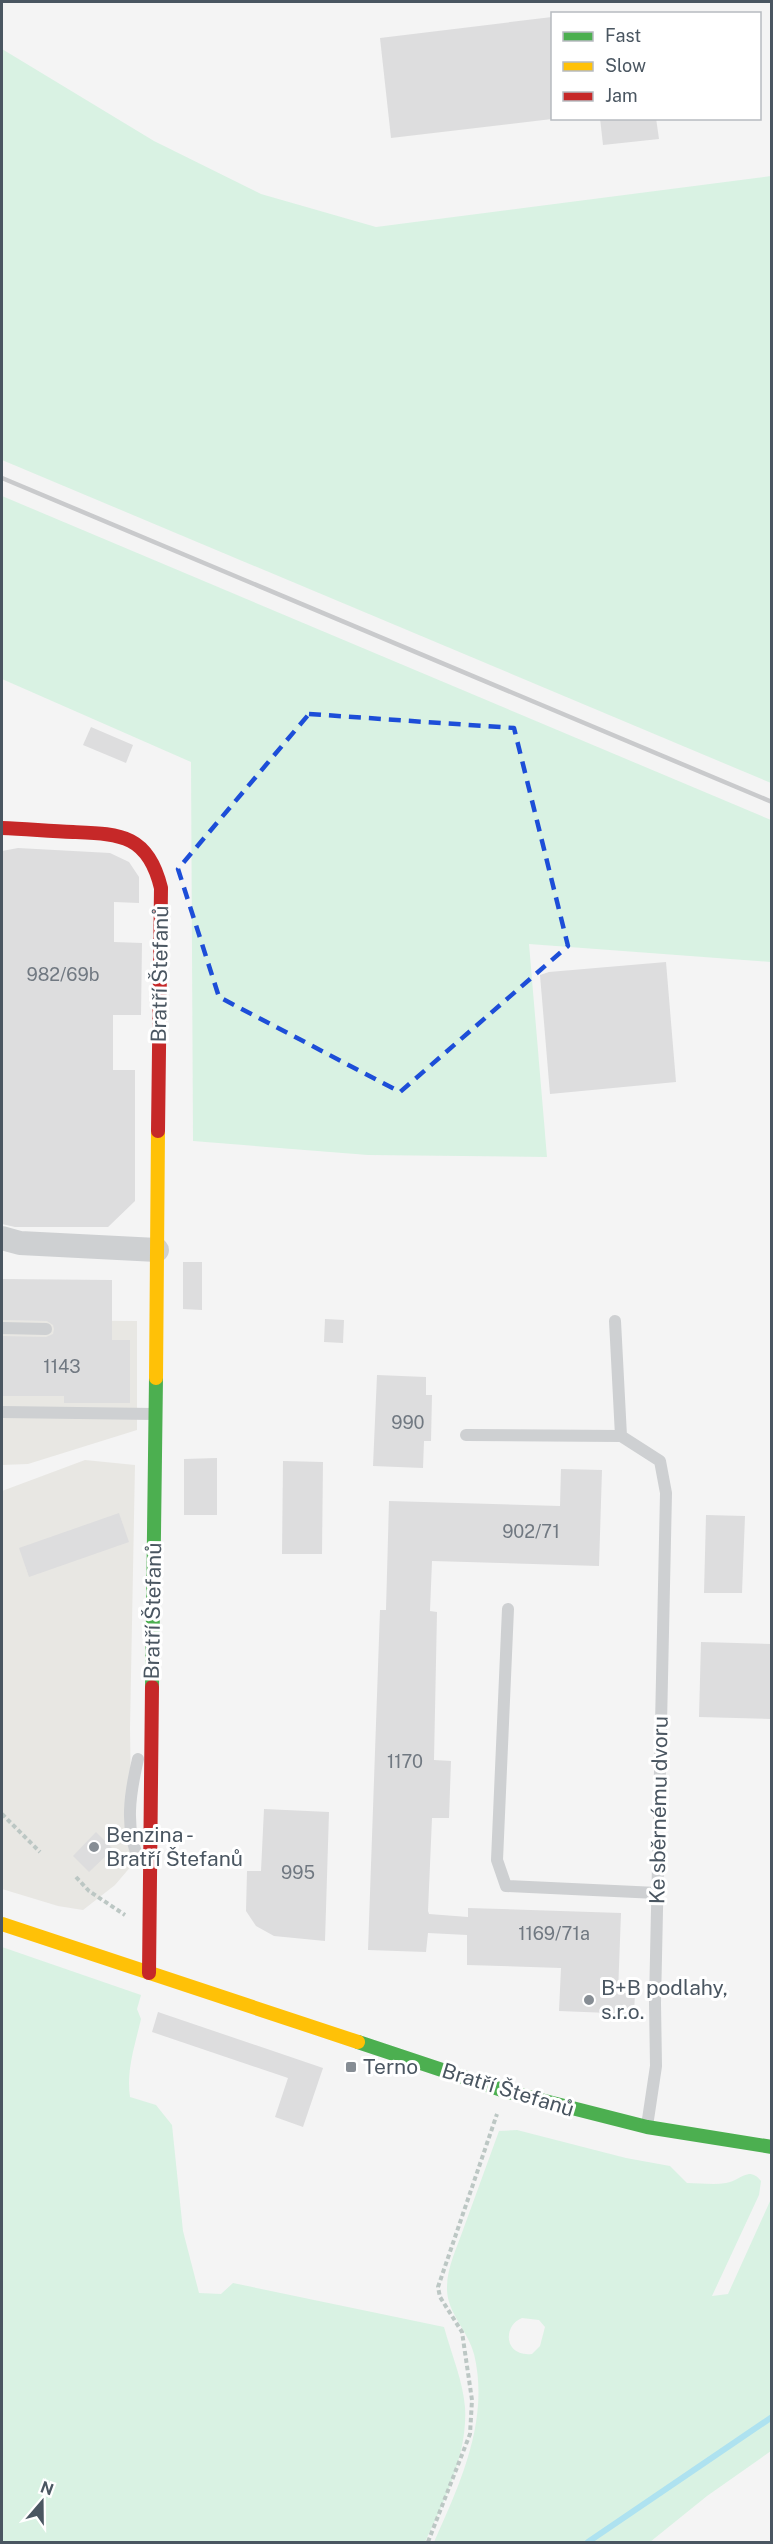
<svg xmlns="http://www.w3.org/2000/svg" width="773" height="2544" viewBox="0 0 773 2544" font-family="'Public Sans',sans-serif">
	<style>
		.commercial { fill: #e8e7e3 }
		.green { fill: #d9f2e3; fill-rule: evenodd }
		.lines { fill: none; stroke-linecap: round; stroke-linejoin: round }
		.stream { stroke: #aee2f0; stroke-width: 6 }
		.building { fill: #ddddde }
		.path { stroke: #bcc7c4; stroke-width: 4; stroke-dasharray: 4.5 3; stroke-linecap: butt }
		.lane { stroke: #ced0d2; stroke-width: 12 }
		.street { stroke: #ced0d2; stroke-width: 24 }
		.fast { stroke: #4caf50; stroke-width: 14 }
		.slow { stroke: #ffc107; stroke-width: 14 }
		.jam { stroke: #c62828; stroke-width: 14 }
		.rail { stroke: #c9cacc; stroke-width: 4.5 }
		.marked { fill: none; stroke: #1d4ed8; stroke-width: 4.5; stroke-dasharray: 12 8; stroke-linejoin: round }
		.poi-dot { fill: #868d94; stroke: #fff; stroke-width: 2 }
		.labels { text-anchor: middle; stroke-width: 6; stroke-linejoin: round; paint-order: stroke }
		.number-label { font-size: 18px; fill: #707881 }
		.street-label { font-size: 21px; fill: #4a5661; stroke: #fff }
		.poi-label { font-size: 21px; fill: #4a5661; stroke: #fff; text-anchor: start }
	</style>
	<rect width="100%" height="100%" fill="#f4f4f4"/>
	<g class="commercial">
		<polygon points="2,1320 137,1321 137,1430 28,1464 2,1465"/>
		<polygon points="85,1460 135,1465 130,1728 132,1865 115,1885 83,1910 58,1906 2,1889 2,1491"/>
	</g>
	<g class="green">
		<polygon points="2,49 154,141 261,194 376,227 771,176 771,783 2,460"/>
		<polygon points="2,496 771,820 771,962 529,944 547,1157 368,1155 193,1141 191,762 2,679"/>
		<path d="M2 1947 141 1995 137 2009 141 2019C135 2045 126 2071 130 2097L156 2105 172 2125 183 2231 199 2293 221 2294 233 2283 444 2327C451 2353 463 2381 465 2407 468 2454 444 2502 425 2542H2Z"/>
		<path d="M517 2130 626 2158 670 2166 687 2183C700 2183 714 2185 726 2183 735 2182 741 2175 749 2174 754 2174 757 2176 761 2181L759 2195 712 2296 728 2294 771 2199V2451L707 2496 650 2542H434C460 2484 490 2420 474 2354 468 2330 446 2312 447 2287 447 2268 457 2247 463 2230 475 2197 487 2164 499 2131ZM522 2318 539 2320 545 2327 540 2346 532 2354C503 2357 503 2325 522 2318Z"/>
	</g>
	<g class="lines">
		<polyline class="stream" points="588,2542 772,2417"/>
	</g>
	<g class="building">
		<polygon points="552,17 552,119 391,138 380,38"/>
		<polygon points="600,118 656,118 659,139 603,145"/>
		<polygon points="91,727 133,745 126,763 83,745"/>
		<polygon points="18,848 110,853 129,862 139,877 139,903 114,902 114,942 142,943 141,1015 113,1015 113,1070 135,1070 135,1201 108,1227 15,1227 2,1224 2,851"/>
		<polygon points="666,962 676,1082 550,1094 540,975 549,972"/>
		<polygon points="183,1262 202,1262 202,1310 183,1309"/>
		<polygon points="2,1279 112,1280 112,1340 130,1340 130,1403 64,1403 64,1396 2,1396 2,1336 46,1337 53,1334 54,1329 53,1325 47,1321 2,1320"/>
		<polygon points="325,1319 344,1320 343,1343 324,1342"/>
		<polygon points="377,1375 426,1377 426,1395 432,1395 431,1441 424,1441 423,1468 373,1466"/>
		<polygon points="217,1458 217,1515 184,1515 184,1459"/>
		<polygon points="283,1461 323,1462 322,1554 282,1554"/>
		<polygon points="561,1469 602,1470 599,1566 432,1561 430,1611 437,1612 434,1760 451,1761 449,1818 432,1818 428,1911 429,1914 468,1917 468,1908 621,1913 618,1993 635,1993 634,2014 559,2011 561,1968 467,1965 467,1935 428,1933 426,1952 368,1950 380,1610 386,1610 389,1501 560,1506"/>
		<polygon points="119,1513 129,1542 29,1577 19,1548"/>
		<polygon points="706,1515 745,1516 742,1593 704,1593"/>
		<polygon points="701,1642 771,1644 771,1719 699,1717"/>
		<polygon points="264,1809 329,1812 325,1941 274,1936 256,1926 246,1911 247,1871 261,1871"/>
		<polygon points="96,1832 113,1849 89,1872 73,1856"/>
		<polygon points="158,2012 323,2068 303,2127 275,2117 288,2078 152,2032"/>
	</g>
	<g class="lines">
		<g class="path">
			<polyline points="2,1814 40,1852"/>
			<polyline points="76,1877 89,1891 125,1915"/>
			<polyline points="428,2542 470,2434 472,2400 462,2332 440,2297 438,2287 497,2114"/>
		</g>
		<g class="lane">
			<polyline points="615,1321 621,1436 660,1461 666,1493 655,2003 656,2066 647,2126"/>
			<polyline points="2,1328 46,1329"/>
			<polyline points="2,1412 154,1414"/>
			<polyline points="466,1435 621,1436"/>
			<polyline points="508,1609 497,1860 506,1886 657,1893"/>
			<path d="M138 1759C130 1793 124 1829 140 1862"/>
		</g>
		<polyline class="street" points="2,1238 20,1243 157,1250"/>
		<g class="fast">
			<polyline points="152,1687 156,1378"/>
			<polyline points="358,2042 505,2091 647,2127 772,2147"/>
		</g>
		<g class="slow">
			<polyline points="156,1378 158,1131"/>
			<polyline points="2,1924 358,2042"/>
		</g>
		<g class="jam">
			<path d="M2 828C26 829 49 831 73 832 120 834 148 834 161 888L158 1131"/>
			<polyline points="149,1973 152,1687"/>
		</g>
		<polyline class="rail" points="2,478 772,802"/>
	</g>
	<path class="marked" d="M309 714 514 728 568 946 400 1092 219 997 178 869Z"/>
	<g class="poi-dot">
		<circle cx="94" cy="1847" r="6"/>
		<circle cx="589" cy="2000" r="6"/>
		<rect x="345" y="2061" width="12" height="12" rx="3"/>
	</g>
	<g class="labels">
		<g class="number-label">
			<text x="63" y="981">982/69b</text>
			<text x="62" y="1373">1143</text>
			<text x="408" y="1429">990</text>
			<text x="531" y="1538">902/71</text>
			<text x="405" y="1768">1170</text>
			<text x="298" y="1879">995</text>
			<text x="554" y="1940">1169/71a</text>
		</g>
		<g class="street-label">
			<text transform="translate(160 974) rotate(-89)" y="7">Bratří Štefanů</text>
			<text transform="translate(153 1611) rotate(-89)" y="7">Bratří Štefanů</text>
			<text transform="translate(659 1810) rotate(-89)" y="7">Ke sběrnému dvoru</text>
			<text transform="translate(508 2090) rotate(17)" y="7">Bratří Štefanů</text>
		</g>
		<g class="poi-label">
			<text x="106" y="1842">Benzina -<tspan x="106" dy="24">Bratří Štefanů</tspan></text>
			<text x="601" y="1995">B+B podlahy,<tspan x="601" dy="24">s.r.o.</tspan></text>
			<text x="363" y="2074">Terno</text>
		</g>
	</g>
	<rect width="773" height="2544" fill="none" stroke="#4a5661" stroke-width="6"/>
	<rect x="551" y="12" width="210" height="108" fill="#ffffff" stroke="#b7bbc0" stroke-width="1.5"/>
	<rect x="563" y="32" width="30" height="9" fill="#4caf50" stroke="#b7bbc0" stroke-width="1.5"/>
	<text x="605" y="42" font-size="18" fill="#4a5661">Fast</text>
	<rect x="563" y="62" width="30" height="9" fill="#ffc107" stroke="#b7bbc0" stroke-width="1.5"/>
	<text x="605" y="72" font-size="18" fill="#4a5661">Slow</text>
	<rect x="563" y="92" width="30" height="9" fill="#c62828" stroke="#b7bbc0" stroke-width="1.5"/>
	<text x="605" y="102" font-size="18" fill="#4a5661">Jam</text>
	<g transform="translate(42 2502) rotate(20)" stroke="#ffffff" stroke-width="4.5" paint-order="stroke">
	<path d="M0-4.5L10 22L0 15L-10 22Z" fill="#4a5661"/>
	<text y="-9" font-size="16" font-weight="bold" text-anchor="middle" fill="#4a5661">N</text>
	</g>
</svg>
